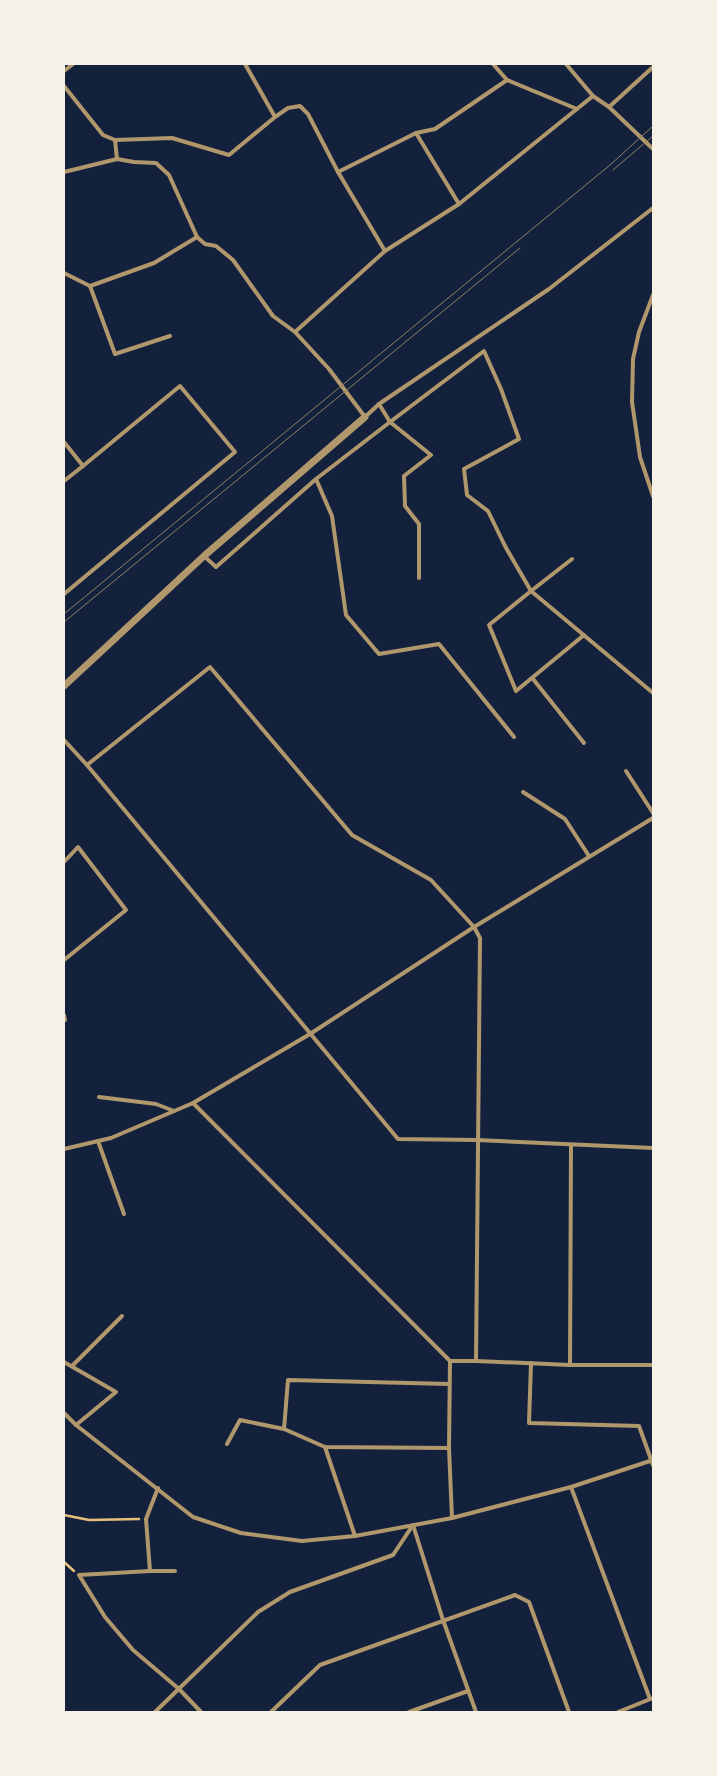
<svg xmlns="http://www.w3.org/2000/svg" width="717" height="1776" viewBox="0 0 717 1776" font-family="'IBM Plex Sans',sans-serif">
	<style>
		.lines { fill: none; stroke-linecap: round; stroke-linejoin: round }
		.path { stroke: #e5c07b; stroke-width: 2.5 }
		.minor { stroke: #b1986c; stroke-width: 4 }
		.tertiary { stroke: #b1986c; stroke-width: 7 }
		.tram { stroke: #918062; stroke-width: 1 }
	</style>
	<rect width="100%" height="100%" fill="#14213d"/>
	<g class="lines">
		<g class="path">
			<polyline points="64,1515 89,1520 139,1519"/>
			<polyline points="64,1562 74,1571"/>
		</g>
		<g class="minor">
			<polyline points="493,64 507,80 577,109"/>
			<polyline points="566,64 593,96 609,107 653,149"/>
			<polyline points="64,71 73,64"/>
			<polyline points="64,86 103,135 115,140 172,138 229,155 275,117 245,64"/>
			<polyline points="609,107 653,67"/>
			<polyline points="275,117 288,108 300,106 308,114 338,172 416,133 435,129 507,80"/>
			<polyline points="416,133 459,204"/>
			<polyline points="115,140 117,159"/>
			<polyline points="64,172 117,159 134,162 156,163 169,175 197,237 205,244 216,246 233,260 273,316 295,332 329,369 365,417 379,404 549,289 653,208"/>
			<polyline points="338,172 385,251"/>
			<polyline points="64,273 90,286 154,263 197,237"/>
			<polyline points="90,286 115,354 170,336"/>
			<polyline points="653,295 639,332 633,359 632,402 640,457 653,496"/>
			<polyline points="295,332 385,251 459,204 593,96"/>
			<polyline points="379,404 390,422 431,455 404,476 405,506 419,524 419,578"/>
			<polyline points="64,442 83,466 180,386 235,452 64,594"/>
			<polyline points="316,479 332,516 346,615 379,654 439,644 514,737"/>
			<polyline points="64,481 83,466"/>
			<polyline points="204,556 216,567 316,479 390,422 484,351 501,389 519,439 464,469 467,495 488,511 505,546 531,591 572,559"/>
			<polyline points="584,635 516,691 489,625 531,591 653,693"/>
			<polyline points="533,679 584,743"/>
			<polyline points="64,740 87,765 398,1139 477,1140 653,1148"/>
			<polyline points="87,765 210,667 352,835 431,880 474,927 480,938 476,1361"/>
			<polyline points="626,771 653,813"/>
			<polyline points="523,792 565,819 589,856"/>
			<polyline points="64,862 78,847 126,910 64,960"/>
			<polyline points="64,1015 65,1020"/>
			<polyline points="99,1097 156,1104 174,1111"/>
			<polyline points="193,1103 450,1361 476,1361 570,1365 653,1365"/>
			<polyline points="98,1141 124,1214"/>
			<polyline points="64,1149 111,1138 193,1103 310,1034 474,927 653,818"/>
			<polyline points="450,1361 449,1448 452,1518"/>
			<polyline points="64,1362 116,1392 76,1425"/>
			<polyline points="531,1363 529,1423 639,1426 653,1465"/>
			<polyline points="570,1365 571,1146"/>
			<polyline points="72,1366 122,1316"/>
			<polyline points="64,1413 76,1425 193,1517 241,1533 302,1541 355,1536 452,1518 571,1487 653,1460"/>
			<polyline points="227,1444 240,1420 284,1429"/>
			<polyline points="325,1447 355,1536"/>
			<polyline points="449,1448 325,1447 284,1429 288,1380 449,1384"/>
			<polyline points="571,1487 650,1699"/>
			<polyline points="413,1525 443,1620 476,1712"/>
			<polyline points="150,1571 146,1519 158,1488"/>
			<polyline points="175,1571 150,1571 79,1575 105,1617 133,1650 179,1689 201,1712"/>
			<polyline points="155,1712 258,1612 290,1592 393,1555 413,1525"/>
			<polyline points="271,1712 320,1665 515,1595 529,1602 569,1712"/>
			<polyline points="409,1712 468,1691"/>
			<polyline points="618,1712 653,1698"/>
		</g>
		<polyline class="tertiary" points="64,686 204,556 365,417"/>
		<g class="tram">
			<polyline points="613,170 653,136"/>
			<polyline points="64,614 610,165 653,126"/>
			<polyline points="64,622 520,248"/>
		</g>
	</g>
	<rect width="717" height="1776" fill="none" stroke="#f6f1e7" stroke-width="130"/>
</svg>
